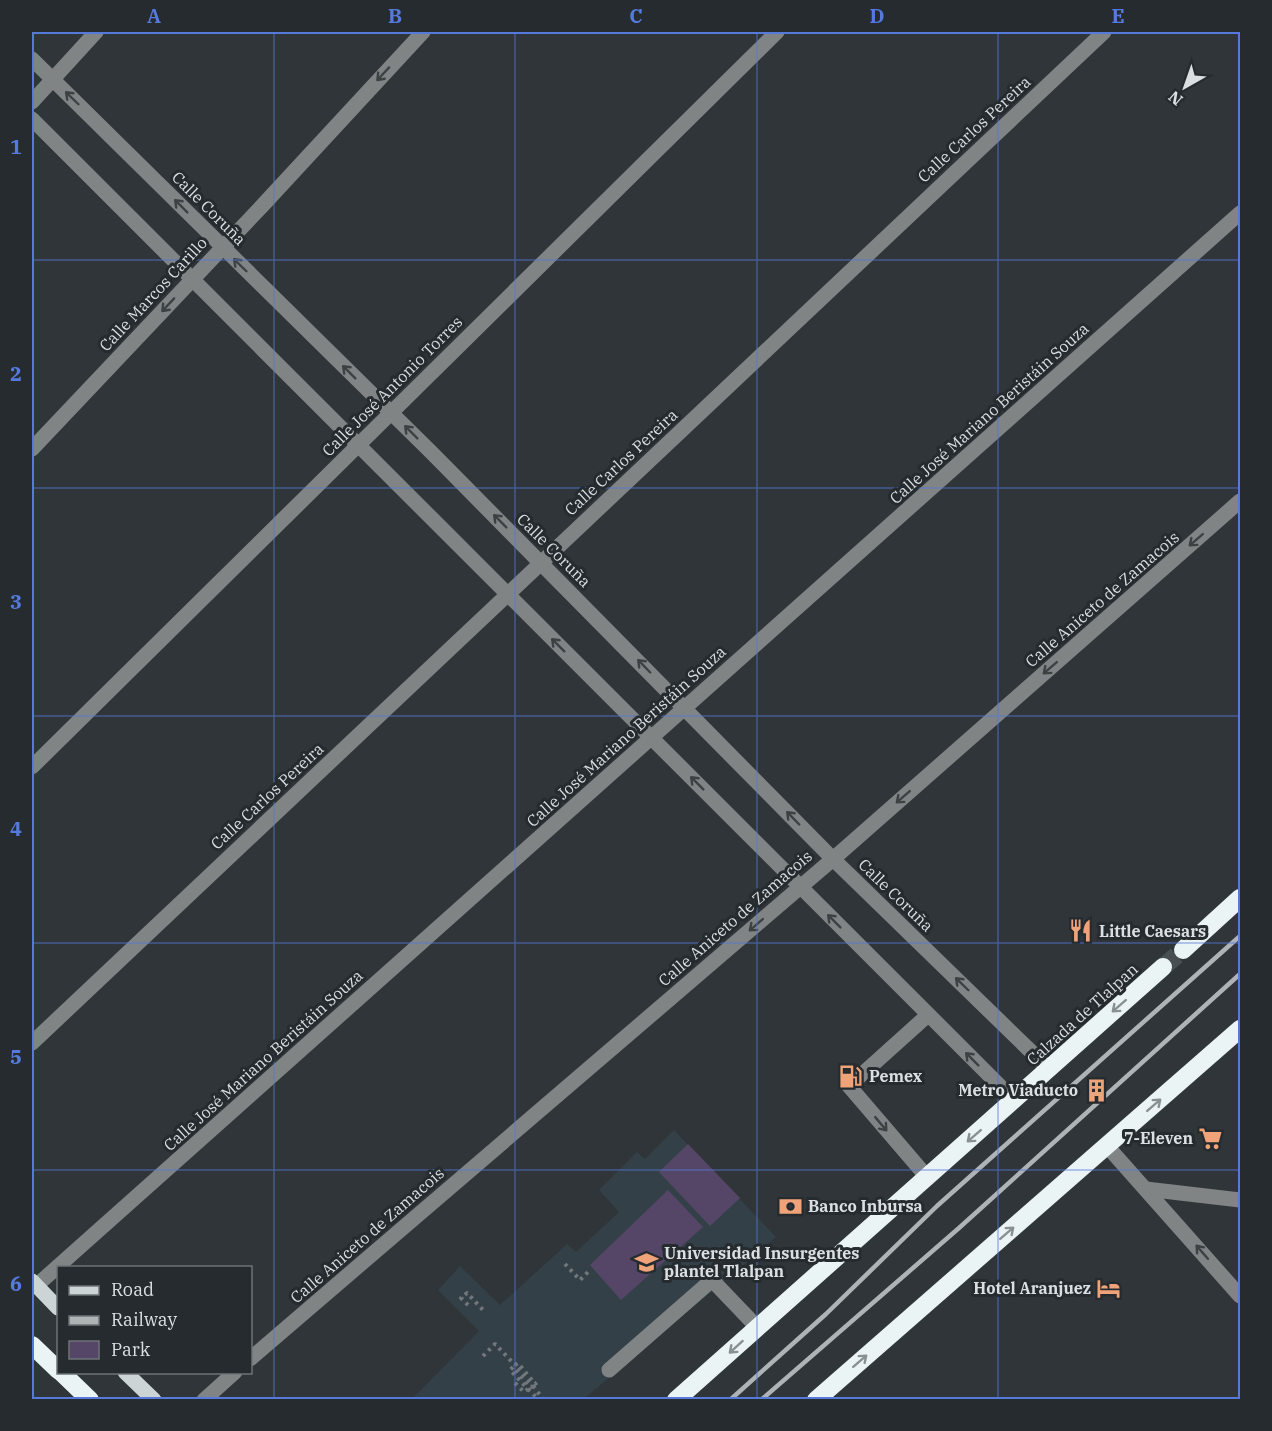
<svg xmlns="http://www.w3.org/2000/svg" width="1272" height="1431" viewBox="0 0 1272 1431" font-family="'IBM Plex Serif',serif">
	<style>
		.built { fill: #334047 }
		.green { fill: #554667 }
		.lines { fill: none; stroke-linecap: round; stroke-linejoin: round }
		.highway-tunnel { stroke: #494e52; stroke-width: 18; stroke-dasharray: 18 9; stroke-linecap: butt }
		.path { stroke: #72777b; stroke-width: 4; stroke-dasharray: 3 4.5; stroke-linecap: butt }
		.minor { stroke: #808484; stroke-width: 15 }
		.major { stroke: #ccd4d5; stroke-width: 15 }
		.highway { stroke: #eaf4f4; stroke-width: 18 }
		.rail { stroke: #aeb3b6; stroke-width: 4.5 }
		.oneway { stroke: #3c4144 }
		.oneway2 { stroke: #889092 }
		.grid { fill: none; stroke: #567adb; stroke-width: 1.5; stroke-opacity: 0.55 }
		.labels { text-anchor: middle; stroke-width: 6; stroke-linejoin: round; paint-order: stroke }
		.street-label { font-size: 16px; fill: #dbdfe2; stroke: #252b2f }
		.poi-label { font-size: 16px; font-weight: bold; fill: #dbdfe2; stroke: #252b2f; text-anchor: start }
		.neatline { fill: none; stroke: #567adb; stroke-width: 2 }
		.grid-label { font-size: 20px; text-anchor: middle; font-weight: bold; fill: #567adb }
	</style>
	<rect width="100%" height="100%" fill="#2f3539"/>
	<polygon class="built" points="674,1130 776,1237 584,1399 411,1400 479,1331 438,1290 460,1266 500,1305 567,1244 576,1252 619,1212 599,1190 637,1152 645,1159"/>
	<g class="green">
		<polygon points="688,1144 740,1198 710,1226 659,1172"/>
		<polygon points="668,1190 703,1227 621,1300 590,1265"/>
	</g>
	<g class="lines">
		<polyline class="highway-tunnel" points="1163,967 1183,950"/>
		<g class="path">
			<polyline points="565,1264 580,1280 590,1270"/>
			<polyline points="468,1305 461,1298 467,1293 485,1312"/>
			<polyline points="483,1356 495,1344 515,1365"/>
			<polyline points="515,1383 524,1392 528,1389 510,1370 513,1367 531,1387 533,1386 515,1365 518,1363 535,1384 539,1381"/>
			<polyline points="533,1386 544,1400"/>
			<polyline points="528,1389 537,1398 535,1400"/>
		</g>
		<g class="minor">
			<polyline points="32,59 431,452 833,859 1049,1069"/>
			<polyline points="32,102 96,32"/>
			<polyline points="32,119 1014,1100"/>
			<polyline points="32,449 262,206 423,32"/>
			<polyline points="32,767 777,32"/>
			<polyline points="32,1043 1104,32"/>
			<polyline points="1107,1146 1240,1296"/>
			<polyline points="927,1177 849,1086 928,1015"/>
			<polyline points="1146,1189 1240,1200"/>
			<polyline points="36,1286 1240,213"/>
			<polyline points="250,1359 833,859 1240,501"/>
			<polyline points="609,1370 712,1280 757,1327"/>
			<polyline points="204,1400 235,1372"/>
		</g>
		<g class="major">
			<polyline points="32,1281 58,1308"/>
			<polyline points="125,1372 154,1400"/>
		</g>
		<g class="highway">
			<polyline points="1183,950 1240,898"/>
			<polyline points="32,1345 58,1370"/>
			<polyline points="61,1372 90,1400"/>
			<polyline points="676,1400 1163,967"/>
			<polyline points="816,1400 1240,1029"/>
		</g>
		<g class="rail">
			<polyline points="730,1400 826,1314 937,1206 1240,936"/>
			<polyline points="761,1400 959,1228 1240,974"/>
		</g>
	</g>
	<defs><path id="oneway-shaft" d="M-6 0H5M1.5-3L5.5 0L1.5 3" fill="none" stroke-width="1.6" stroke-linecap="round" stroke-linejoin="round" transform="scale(1.5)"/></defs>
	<g class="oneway">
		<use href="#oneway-shaft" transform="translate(383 74) rotate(133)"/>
		<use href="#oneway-shaft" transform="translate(72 98) rotate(-136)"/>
		<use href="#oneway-shaft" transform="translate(181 206) rotate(-135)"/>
		<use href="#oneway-shaft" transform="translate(240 265) rotate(-136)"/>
		<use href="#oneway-shaft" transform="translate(168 305) rotate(133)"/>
		<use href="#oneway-shaft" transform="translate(349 372) rotate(-135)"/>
		<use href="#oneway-shaft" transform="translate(411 432) rotate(-135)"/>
		<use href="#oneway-shaft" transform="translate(500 521) rotate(-135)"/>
		<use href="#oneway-shaft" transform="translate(1196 540) rotate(139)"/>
		<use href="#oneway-shaft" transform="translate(558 645) rotate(-135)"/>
		<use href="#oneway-shaft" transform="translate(644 666) rotate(-134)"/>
		<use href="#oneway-shaft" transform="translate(1050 668) rotate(139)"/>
		<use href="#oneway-shaft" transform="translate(697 783) rotate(-135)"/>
		<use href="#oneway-shaft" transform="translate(903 797) rotate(139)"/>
		<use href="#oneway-shaft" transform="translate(793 818) rotate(-134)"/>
		<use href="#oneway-shaft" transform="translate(834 921) rotate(-135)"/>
		<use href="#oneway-shaft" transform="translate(756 925) rotate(139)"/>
		<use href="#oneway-shaft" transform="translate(962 984) rotate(-136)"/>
		<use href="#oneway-shaft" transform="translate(972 1059) rotate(-135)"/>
		<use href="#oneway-shaft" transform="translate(881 1124) rotate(50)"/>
		<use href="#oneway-shaft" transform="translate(1202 1252) rotate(-131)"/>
	</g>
	<g class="oneway2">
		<use href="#oneway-shaft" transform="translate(1119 1006) rotate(139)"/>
		<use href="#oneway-shaft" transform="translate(1154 1105) rotate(-41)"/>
		<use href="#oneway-shaft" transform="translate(974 1136) rotate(139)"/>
		<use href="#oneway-shaft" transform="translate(1007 1233) rotate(-41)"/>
		<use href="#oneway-shaft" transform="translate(736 1347) rotate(138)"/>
		<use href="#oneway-shaft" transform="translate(860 1361) rotate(-41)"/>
	</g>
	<path class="grid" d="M274 32V1400M515 32V1400M757 32V1400M998 32V1400M32 260H1240M32 488H1240M32 716H1240M32 943H1240M32 1170H1240"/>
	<defs>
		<symbol id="restaurant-bare" viewBox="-9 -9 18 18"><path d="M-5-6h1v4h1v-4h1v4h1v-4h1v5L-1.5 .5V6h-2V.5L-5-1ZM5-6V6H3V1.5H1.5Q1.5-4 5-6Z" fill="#f0a378" stroke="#252b2f" stroke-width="2.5" paint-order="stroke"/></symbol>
		<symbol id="fuel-bare" viewBox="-9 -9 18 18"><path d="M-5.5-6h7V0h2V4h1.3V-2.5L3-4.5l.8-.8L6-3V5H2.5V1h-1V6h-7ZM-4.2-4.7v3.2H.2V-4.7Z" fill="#f0a378" stroke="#252b2f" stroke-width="2.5" paint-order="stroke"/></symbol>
		<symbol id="building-bare" viewBox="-9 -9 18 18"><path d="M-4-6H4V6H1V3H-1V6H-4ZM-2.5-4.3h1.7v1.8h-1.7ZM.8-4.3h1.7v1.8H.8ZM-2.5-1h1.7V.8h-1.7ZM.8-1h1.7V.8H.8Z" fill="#f0a378" stroke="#252b2f" stroke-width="2.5" paint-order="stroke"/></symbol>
		<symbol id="supermarket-bare" viewBox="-9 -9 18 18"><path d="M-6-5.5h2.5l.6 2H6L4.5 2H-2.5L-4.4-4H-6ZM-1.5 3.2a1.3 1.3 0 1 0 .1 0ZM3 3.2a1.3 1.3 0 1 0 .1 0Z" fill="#f0a378" stroke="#252b2f" stroke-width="2.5" paint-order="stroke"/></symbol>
		<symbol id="bank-bare" viewBox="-9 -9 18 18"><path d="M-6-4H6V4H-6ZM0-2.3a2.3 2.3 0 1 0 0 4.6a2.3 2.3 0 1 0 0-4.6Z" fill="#f0a378" stroke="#252b2f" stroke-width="2.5" paint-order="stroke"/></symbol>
		<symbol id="school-bare" viewBox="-9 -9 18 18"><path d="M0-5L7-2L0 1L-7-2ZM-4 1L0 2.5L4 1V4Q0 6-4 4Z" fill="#f0a378" stroke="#252b2f" stroke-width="2.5" paint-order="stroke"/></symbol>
		<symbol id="hotel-bare" viewBox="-9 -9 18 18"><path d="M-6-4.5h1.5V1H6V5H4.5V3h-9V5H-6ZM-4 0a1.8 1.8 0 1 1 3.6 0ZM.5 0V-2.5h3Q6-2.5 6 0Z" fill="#f0a378" stroke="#252b2f" stroke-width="2.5" paint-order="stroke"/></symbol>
	</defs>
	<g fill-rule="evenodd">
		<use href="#restaurant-bare" x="1064" y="914" width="33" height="33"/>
		<use href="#fuel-bare" x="834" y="1060" width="33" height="33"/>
		<use href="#building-bare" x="1080" y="1074" width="33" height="33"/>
		<use href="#supermarket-bare" x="1194" y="1122" width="33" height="33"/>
		<use href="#bank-bare" x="774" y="1190" width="33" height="33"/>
		<use href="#school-bare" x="630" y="1246" width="33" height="33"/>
		<use href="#hotel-bare" x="1092" y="1272" width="33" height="33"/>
	</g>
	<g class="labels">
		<g class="street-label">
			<text transform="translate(974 129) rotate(-43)" y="6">Calle Carlos Pereira</text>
			<text transform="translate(209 208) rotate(45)" y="6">Calle Coruña</text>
			<text transform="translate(153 294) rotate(-47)" y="6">Calle Marcos Carillo</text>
			<text transform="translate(392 386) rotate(-45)" y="6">Calle José Antonio Torres</text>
			<text transform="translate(989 413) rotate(-42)" y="6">Calle José Mariano Beristáin Souza</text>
			<text transform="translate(621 462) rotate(-43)" y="6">Calle Carlos Pereira</text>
			<text transform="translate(554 550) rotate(45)" y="6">Calle Coruña</text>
			<text transform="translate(1102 599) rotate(-41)" y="6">Calle Aniceto de Zamacois</text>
			<text transform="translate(626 736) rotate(-42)" y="6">Calle José Mariano Beristáin Souza</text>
			<text transform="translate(267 796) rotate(-43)" y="6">Calle Carlos Pereira</text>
			<text transform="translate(896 895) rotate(44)" y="6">Calle Coruña</text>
			<text transform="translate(735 918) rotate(-41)" y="6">Calle Aniceto de Zamacois</text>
			<text transform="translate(1082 1014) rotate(-42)" y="6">Calzada de Tlalpan</text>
			<text transform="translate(263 1060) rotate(-42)" y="6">Calle José Mariano Beristáin Souza</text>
			<text transform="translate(367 1235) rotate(-41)" y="6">Calle Aniceto de Zamacois</text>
		</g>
		<g class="poi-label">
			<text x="1099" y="937">Little Caesars</text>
			<text x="869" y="1082">Pemex</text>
			<text x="1078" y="1096" text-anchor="end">Metro Viaducto</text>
			<text x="1193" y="1144" text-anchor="end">7-Eleven</text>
			<text x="808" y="1212">Banco Inbursa</text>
			<text x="664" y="1259">Universidad Insurgentes<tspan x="664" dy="18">plantel Tlalpan</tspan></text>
			<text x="1091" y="1294" text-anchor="end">Hotel Aranjuez</text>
		</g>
	</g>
	<rect width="1272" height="1431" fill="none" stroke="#252b2f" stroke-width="66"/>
	<rect x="57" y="1266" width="195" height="108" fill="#252b2f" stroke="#6e7377" stroke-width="1.5"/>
	<rect x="69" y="1286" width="30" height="9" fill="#ccd4d5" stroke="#6e7377" stroke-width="1.5"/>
	<text x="111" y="1296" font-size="18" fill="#dbdfe2">Road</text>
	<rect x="69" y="1316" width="30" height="9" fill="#aeb3b6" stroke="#6e7377" stroke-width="1.5"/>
	<text x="111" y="1326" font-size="18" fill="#dbdfe2">Railway</text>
	<rect x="69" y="1341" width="30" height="18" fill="#554667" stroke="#6e7377" stroke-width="1.5"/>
	<text x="111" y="1356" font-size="18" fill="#dbdfe2">Park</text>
	<g transform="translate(1185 87) rotate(220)" stroke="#252b2f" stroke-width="4.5" paint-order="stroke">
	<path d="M0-4.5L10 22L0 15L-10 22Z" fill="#dbdfe2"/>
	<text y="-9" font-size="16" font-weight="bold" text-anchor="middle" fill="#dbdfe2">N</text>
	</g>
	<rect x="33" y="33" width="1206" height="1365" class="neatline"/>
	<g class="grid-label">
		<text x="154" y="23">A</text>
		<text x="395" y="23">B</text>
		<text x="636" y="23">C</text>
		<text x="877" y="23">D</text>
		<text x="1118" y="23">E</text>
		<text x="16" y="154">1</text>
		<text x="16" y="381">2</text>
		<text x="16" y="609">3</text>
		<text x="16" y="836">4</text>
		<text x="16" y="1064">5</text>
		<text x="16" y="1291">6</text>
	</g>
</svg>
